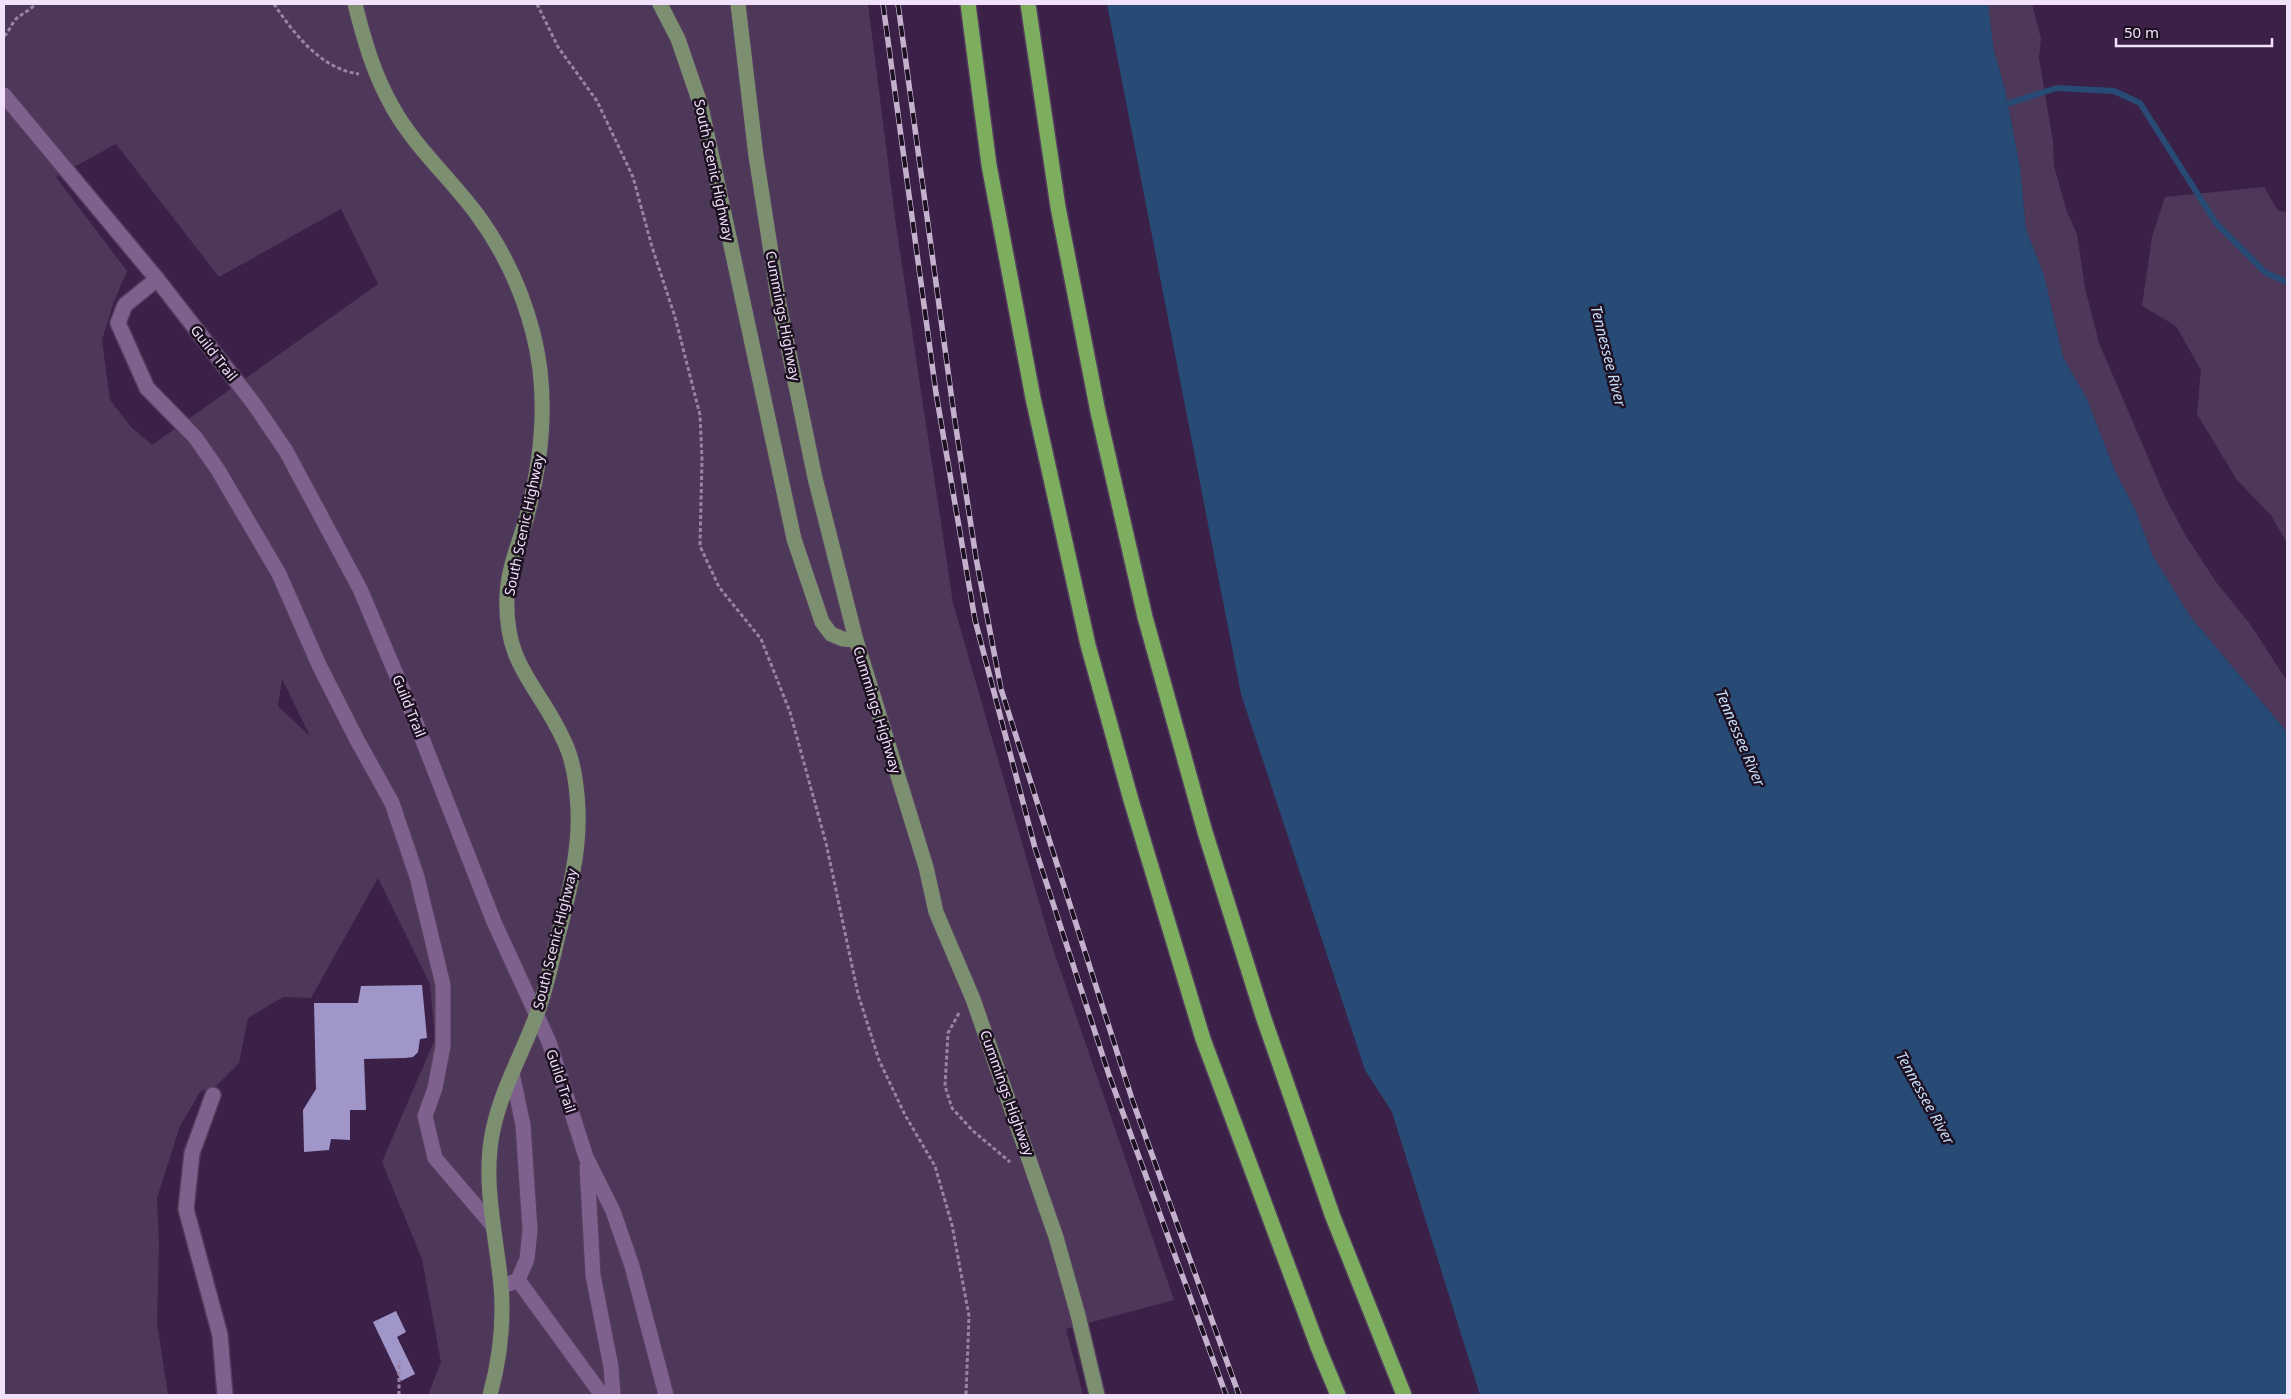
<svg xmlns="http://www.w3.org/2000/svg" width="2291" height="1399" viewBox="0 0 2291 1399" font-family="'Noto Sans',sans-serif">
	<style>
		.green { fill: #4e3859; fill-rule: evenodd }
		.water { fill: #284b76 }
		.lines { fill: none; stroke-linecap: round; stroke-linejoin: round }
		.stream { stroke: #284b76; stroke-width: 6 }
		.building { fill: #a196c9 }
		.minor-casing { stroke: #533b5d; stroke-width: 18 }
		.major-casing { stroke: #533b5d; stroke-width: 18 }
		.highway-casing { stroke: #533b5d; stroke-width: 18 }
		.path { stroke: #9883a3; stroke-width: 3; stroke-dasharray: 4 2.5; stroke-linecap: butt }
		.minor { stroke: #7e618d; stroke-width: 15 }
		.major { stroke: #7d8f71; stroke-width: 15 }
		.highway { stroke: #7dad5f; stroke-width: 15 }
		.rail-casing { stroke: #c4b1cd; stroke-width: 5.5 }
		.rail { stroke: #1c1021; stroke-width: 4; stroke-dasharray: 11; stroke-linecap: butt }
		.labels { text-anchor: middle; stroke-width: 5; stroke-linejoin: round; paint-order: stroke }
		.street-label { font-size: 14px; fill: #f1e1fa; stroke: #1c1021 }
		.water-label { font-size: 15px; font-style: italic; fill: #c7ddf8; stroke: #1c1021 }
	</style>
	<rect width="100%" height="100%" fill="#3b2047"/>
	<g class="green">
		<path d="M4 4H868L896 225 953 603 1050 940 1174 1300 1066 1329 1083 1395H428L441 1362 422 1259 382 1162 435 1039 430 984 378 878 311 998 283 997 248 1018 239 1063 216 1086 200 1092 180 1126 157 1198 159 1244 157 1323 168 1395H4ZM116 144 219 277 341 209 378 284 152 445 132 428 110 400 102 340 113 304 127 271 56 177ZM282 679 310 736 278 706Z"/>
		<polygon points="1988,4 2032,4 2041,39 2039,58 2053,142 2054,166 2067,212 2077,234 2085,288 2099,343 2165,497 2186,536 2216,582 2250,624 2287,681 2287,732 2190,616 2153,556 2135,509 2115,471 2087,399 2063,357 2044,275 2026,229 2020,167 2005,89 1994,51"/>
		<polygon points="2264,187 2278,211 2287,212 2287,543 2271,515 2237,480 2197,414 2201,370 2176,326 2142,306 2152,237 2165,197"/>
	</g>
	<polygon class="water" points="1107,4 1988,4 1994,51 2005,89 2020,167 2026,229 2044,275 2063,357 2087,399 2115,471 2135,509 2153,556 2190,616 2287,732 2287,1395 1480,1395 1392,1112 1365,1070 1241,694"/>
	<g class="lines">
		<polyline class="stream" points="2000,106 2057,88 2114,91 2140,103 2216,223 2266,273 2287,282"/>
	</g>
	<g class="building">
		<polygon points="422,985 427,1038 420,1039 418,1052 413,1057 405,1058 364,1059 366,1110 350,1110 350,1140 331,1139 329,1150 304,1152 303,1110 316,1089 314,1003 358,1003 361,986"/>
		<polygon points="396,1311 406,1332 397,1337 415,1374 401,1381 373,1322"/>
	</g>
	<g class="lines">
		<defs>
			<g id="minor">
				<polyline points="4,95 157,279 254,404 286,451 360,589 407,700 494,922 549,1042 586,1157 613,1211 632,1266 666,1395"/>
				<polyline points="157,279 125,305 118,323 147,388 195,437 218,470 279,574 319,665 356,738 392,803 417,877 443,985 443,1046 435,1088 425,1116 435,1158 493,1226"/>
				<polyline points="213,1095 192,1153 186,1209 220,1335 225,1395"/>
				<polyline points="587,1166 593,1275 611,1367 613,1395"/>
				<polyline points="518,1280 602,1395"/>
				<polyline points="501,1287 518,1280 527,1259 530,1230 523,1125 512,1073"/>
			</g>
			<g id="major">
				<path d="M355 4C364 40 374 75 393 108 415 147 449 177 476 213 502 248 522 290 533 333 549 394 543 455 527 516 520 541 508 568 507 595 504 668 539 684 565 743 574 762 577 788 578 809 580 853 568 897 557 940 551 966 545 994 535 1019 521 1056 501 1091 493 1130 482 1180 496 1234 501 1285 504 1322 500 1359 490 1395"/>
				<polyline points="660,4 678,39 701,106 794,539 822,622 831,634 843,639 856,640"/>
				<polyline points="738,4 756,156 779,304 815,478 856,640 926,867 936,912 973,999 1056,1237 1078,1315 1097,1395"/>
			</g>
			<g id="highway">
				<polyline points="968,4 989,165 1033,398 1088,645 1131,800 1203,1039 1318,1347 1338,1395"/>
				<polyline points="1028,4 1058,207 1098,412 1145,617 1205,832 1263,1016 1333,1217 1404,1395"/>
			</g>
		</defs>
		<use href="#minor" class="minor-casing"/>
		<use href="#major" class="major-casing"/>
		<use href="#highway" class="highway-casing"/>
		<g class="path">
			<path d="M274 4C294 34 321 69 359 74"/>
			<polyline points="537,4 558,47 597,101 633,177 652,247 675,317 700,415 702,459 700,546 719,587 761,639 790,712 826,843 858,994 879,1060 905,1115 935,1166 952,1225 969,1316 966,1395"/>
			<path d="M4 36C10 31 11 24 16 19 22 13 30 11 35 4"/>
			<polyline points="959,1013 948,1033 945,1086 952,1108 972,1130 1010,1162"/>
			<polyline points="399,1395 399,1361"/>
		</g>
		<use href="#minor" class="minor"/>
		<use href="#major" class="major"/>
		<use href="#highway" class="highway"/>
		<defs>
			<g id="rail">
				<polyline points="883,4 936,393 975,620 1035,848 1109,1075 1226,1395"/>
				<polyline points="898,4 954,415 976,558 1001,689 1133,1102 1239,1395"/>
			</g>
		</defs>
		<use href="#rail" class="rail-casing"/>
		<use href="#rail" class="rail"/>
	</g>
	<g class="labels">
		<g class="street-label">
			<text transform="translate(714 170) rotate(78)" y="5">South Scenic Highway</text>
			<text transform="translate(783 316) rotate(79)" y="5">Cummings Highway</text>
			<text transform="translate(214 353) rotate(52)" y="5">Guild Trail</text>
			<text transform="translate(524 525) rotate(-78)" y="5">South Scenic Highway</text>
			<text transform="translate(409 706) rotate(68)" y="5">Guild Trail</text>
			<text transform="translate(877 710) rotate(73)" y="5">Cummings Highway</text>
			<text transform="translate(555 939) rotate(-76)" y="5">South Scenic Highway</text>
			<text transform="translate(561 1081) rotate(72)" y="5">Guild Trail</text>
			<text transform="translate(1007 1093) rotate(70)" y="5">Cummings Highway</text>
		</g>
		<g class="water-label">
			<text transform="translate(1608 356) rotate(76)" y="5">Tennessee River</text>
			<text transform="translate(1740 738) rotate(67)" y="5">Tennessee River</text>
			<text transform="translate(1925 1098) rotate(61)" y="5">Tennessee River</text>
		</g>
	</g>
	<rect width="2291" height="1399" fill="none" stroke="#f1e1fa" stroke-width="10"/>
	<path d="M2116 38v8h156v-8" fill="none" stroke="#f1e1fa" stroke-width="2.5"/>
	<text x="2124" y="38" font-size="15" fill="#f1e1fa" stroke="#1c1021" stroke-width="4" paint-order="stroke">50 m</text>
</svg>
